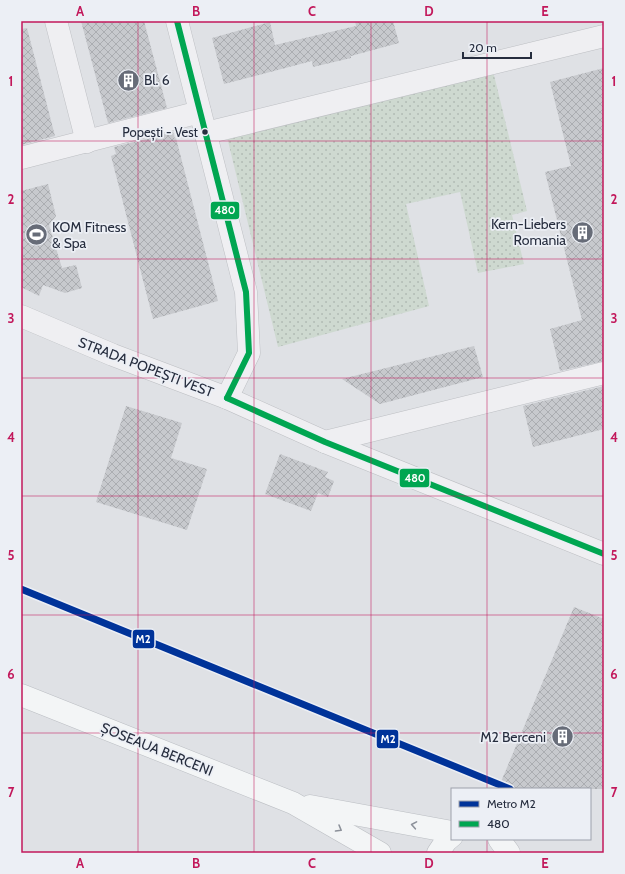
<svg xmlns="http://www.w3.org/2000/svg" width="625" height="874" viewBox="0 0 625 874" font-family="Cabin,sans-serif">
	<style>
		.grass { fill: url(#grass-dots) }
		.building { fill: url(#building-cross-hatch) }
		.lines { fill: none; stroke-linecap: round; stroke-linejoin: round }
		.minor-casing { stroke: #bdbfc3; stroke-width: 23 }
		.major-casing { stroke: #bbbec3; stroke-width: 23 }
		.minor { stroke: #efeff2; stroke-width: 22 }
		.major { stroke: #f3f5f6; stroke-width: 22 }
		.bus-1-casing { stroke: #eceff5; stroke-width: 9 }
		.bus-1 { stroke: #00a651; stroke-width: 6 }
		.metro-1-casing { stroke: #eceff5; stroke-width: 10 }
		.metro-1 { stroke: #039; stroke-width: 7 }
		.oneway { stroke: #8c919a }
		.grid { fill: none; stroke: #c2185b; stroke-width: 1; stroke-opacity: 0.55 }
		.bus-dot { fill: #262d3e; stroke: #eceff5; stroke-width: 1.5 }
		.labels { text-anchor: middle; stroke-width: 3.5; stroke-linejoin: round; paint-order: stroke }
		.bus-label { font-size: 13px; fill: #262d3e; stroke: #eceff5; text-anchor: end }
		.poi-label { font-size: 14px; fill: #262d3e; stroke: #eceff5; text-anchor: start }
		.street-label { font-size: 14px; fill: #262d3e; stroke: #eceff5 }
		.line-badge { stroke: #eceff5; stroke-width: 1.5 }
		.badge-label { font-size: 11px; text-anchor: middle; font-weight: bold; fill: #fff }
		.neatline { fill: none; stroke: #c2185b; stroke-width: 1.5 }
		.grid-label { font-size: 13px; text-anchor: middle; font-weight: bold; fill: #c2185b }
	</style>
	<defs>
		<pattern id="grass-dots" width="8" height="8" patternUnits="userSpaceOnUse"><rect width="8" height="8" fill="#ced9d0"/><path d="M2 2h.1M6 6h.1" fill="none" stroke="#b1bbb4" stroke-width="1.8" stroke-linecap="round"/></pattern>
		<pattern id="building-cross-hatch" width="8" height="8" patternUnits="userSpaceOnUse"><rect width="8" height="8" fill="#c7c9cd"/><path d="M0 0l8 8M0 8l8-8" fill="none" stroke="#abadb1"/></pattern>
	</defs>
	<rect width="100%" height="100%" fill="#dfe1e5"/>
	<polygon class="grass" points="493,71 527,211 512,215 524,264 478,273 460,192 406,204 429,306 278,347 227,137"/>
	<g class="building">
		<polygon points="81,21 144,21 167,108 108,123"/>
		<polygon points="355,21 393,21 399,43 351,56 351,58 313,67 312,61 224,84 212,38 270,22 275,45 356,26"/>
		<polygon points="27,28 55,136 21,145 21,29"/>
		<polygon points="604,68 604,361 560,371 550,329 582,320 545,172 571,166 550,82"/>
		<polygon points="173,132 175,139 176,138 218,301 153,319 111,156 116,154 114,147"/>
		<polygon points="48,184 56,216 49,225 62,268 76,265 82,288 65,293 43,285 39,296 21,287 21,191"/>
		<polygon points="474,346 483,377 380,404 342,379"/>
		<polygon points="604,386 604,429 533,447 523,406"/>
		<polygon points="126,406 182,423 171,458 207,469 187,530 96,502"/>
		<polygon points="280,454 328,472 325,477 334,481 328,497 318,493 311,511 265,494"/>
		<polygon points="574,607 604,619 604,789 498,789"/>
	</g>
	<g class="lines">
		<defs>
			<g id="minor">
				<polyline points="56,21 87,142"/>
				<polyline points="177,21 246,292 249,353 227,398"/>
				<polyline points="206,133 604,36"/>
				<polyline points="21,158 200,112"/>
				<polyline points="21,316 113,355 227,398 325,442 604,554"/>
				<polyline points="325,442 604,373"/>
			</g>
			<g id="major">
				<polyline points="21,695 293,803 380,853"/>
				<polyline points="310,806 452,832"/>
				<polyline points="499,839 509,853"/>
				<polyline points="438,853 446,841 452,836"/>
			</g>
		</defs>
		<use href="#minor" class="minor-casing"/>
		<use href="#major" class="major-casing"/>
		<use href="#minor" class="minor"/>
		<use href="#major" class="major"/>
		<defs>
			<g id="bus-1">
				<polyline points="177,21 246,292 249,353 227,398"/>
				<polyline points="227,398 325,442 604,554"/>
			</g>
		</defs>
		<use href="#bus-1" class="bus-1-casing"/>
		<use href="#bus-1" class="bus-1"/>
		<defs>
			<polyline id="metro-1" points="21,589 510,789"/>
		</defs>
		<use href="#metro-1" class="metro-1-casing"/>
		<use href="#metro-1" class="metro-1"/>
	</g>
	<defs><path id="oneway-chevron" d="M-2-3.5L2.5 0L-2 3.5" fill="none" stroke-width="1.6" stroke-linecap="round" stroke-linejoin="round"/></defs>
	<g class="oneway">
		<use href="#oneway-chevron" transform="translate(414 825) rotate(-170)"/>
		<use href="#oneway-chevron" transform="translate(339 829) rotate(30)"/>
	</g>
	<path class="grid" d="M138 21V853M254 21V853M371 21V853M487 21V789M21 141H604M21 259H604M21 378H604M21 496H604M21 615H604M21 733H604M487 839V853"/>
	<defs>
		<symbol id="building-disc" viewBox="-11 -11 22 22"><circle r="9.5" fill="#676c78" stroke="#eceff5"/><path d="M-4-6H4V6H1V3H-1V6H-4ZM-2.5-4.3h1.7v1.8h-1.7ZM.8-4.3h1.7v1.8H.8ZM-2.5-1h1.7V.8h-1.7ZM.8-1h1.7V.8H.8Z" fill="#fff"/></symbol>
		<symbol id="stadium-disc" viewBox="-11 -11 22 22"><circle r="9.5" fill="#676c78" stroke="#eceff5"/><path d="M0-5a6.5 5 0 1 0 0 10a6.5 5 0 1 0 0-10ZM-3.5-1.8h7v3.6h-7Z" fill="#fff"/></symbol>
	</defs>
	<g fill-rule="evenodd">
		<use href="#building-disc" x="116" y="68" width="25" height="25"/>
		<use href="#building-disc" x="570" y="220" width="25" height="25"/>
		<use href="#stadium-disc" x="24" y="222" width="25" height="25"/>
		<use href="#building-disc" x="550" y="724" width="25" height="25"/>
	</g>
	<circle class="bus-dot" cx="205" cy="132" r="3.5"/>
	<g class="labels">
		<g class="bus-label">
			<text x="198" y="137">Popești - Vest</text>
		</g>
		<g class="poi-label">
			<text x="144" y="85">Bl. 6</text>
			<text x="566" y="229" text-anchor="end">Kern-Liebers<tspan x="566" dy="16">Romania</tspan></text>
			<text x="52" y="232">KOM Fitness<tspan x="52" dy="16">&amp; Spa</tspan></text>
			<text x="546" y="742" text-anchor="end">M2 Berceni</text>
		</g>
		<g class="street-label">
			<text transform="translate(146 367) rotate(21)" y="5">STRADA POPEȘTI VEST</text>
			<text transform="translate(157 749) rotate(22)" y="5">ȘOSEAUA BERCENI</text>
		</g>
	</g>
	<g class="line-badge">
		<rect x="210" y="201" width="30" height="19" rx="4" fill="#00a651"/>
		<rect x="399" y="468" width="31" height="20" rx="4" fill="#00a651"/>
		<rect x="132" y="629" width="23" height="20" rx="4" fill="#039"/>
		<rect x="376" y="729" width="23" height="20" rx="4" fill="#039"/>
	</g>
	<g class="badge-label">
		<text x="225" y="214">480</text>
		<text x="415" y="482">480</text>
		<text x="143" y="643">M2</text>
		<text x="388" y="743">M2</text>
	</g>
	<rect width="625" height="874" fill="none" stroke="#eceff5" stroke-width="44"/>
	<rect x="451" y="788" width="140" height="52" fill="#eceff5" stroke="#9da1ac"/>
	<rect x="459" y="801" width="20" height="6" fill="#003399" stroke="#9da1ac"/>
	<text x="487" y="808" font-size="12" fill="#262d3e">Metro M2</text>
	<rect x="459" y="821" width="20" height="6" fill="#00a651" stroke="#9da1ac"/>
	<text x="487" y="828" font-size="12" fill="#262d3e">480</text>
	<path d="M463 52v6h68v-6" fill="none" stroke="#262d3e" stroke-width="2"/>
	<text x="469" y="52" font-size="12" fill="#262d3e" stroke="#eceff5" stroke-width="3" paint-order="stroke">20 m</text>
	<rect x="22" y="22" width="581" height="830" class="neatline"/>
	<g class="grid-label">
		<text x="80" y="16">A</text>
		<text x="196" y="16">B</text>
		<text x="312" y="16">C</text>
		<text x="429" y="16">D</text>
		<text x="545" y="16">E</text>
		<text x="11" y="86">1</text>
		<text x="614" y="86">1</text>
		<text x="11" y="204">2</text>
		<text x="614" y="204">2</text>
		<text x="11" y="323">3</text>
		<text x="614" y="323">3</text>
		<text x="11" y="442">4</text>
		<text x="614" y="442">4</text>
		<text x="11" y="560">5</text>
		<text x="614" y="560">5</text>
		<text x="11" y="679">6</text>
		<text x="614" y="679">6</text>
		<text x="11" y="797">7</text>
		<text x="614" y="797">7</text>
		<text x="80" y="868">A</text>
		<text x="196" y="868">B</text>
		<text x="312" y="868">C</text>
		<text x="429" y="868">D</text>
		<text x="545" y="868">E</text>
	</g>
</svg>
